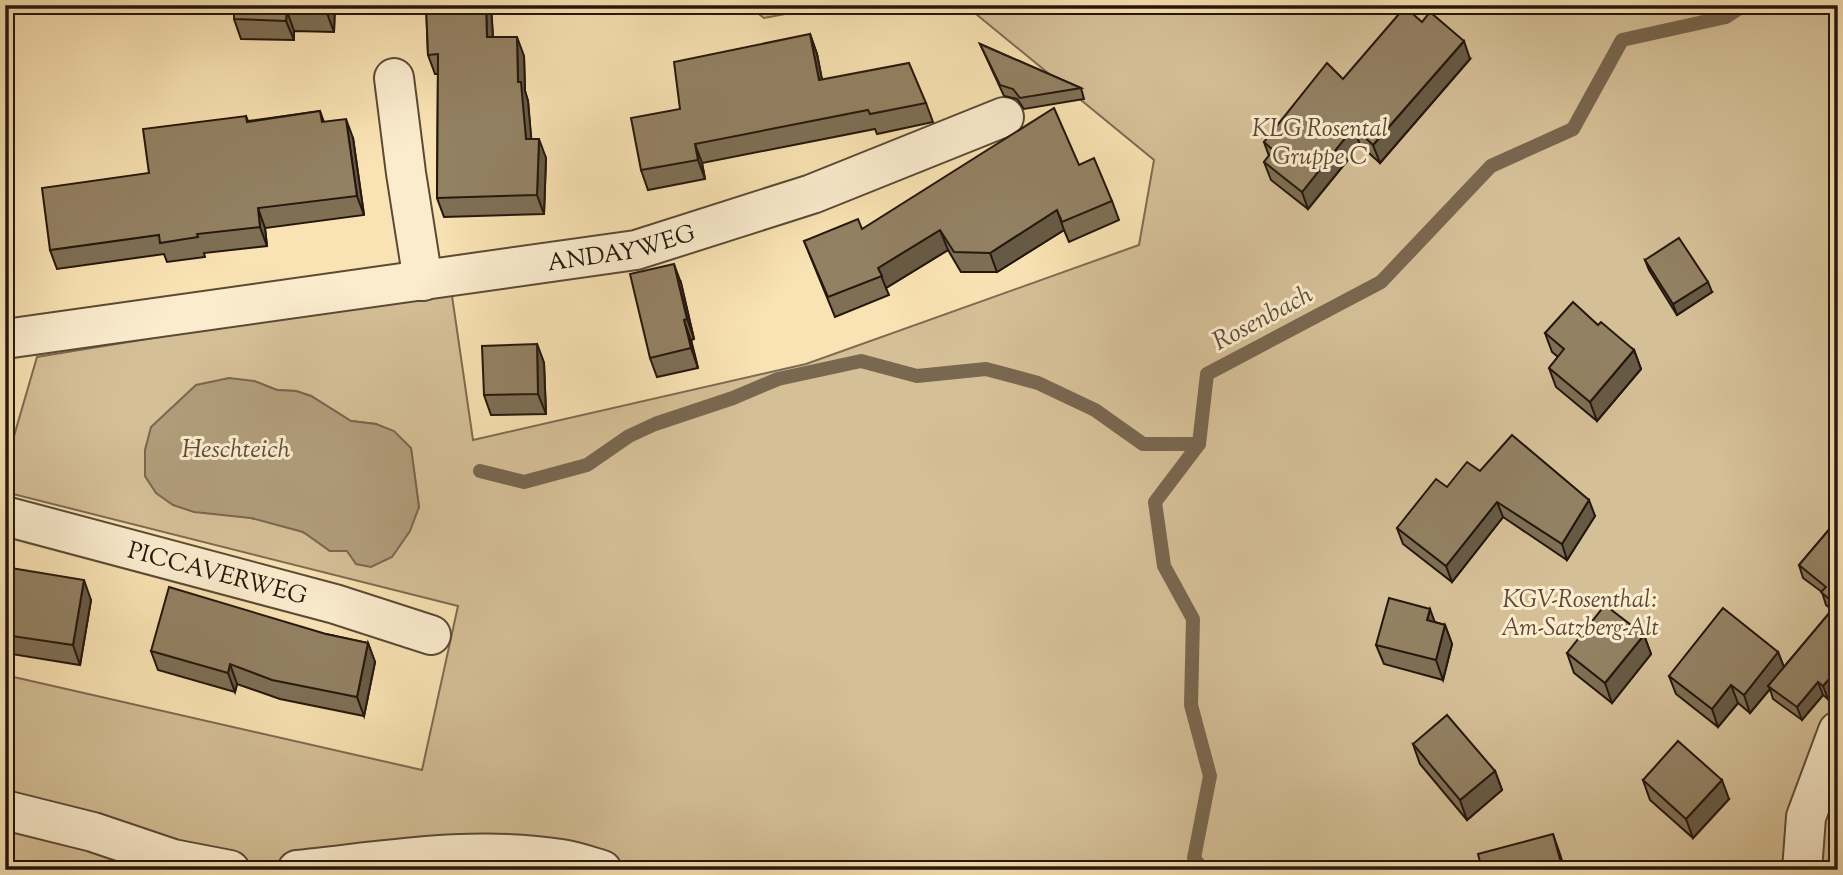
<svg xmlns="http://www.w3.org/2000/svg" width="1843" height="875" viewBox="0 0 1843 875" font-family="'Sorts Mill Goudy',serif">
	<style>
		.green { fill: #d5bf97; stroke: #7d6b52; stroke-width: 2; fill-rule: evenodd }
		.water { fill: #b19d7b; stroke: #79674f; stroke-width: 2 }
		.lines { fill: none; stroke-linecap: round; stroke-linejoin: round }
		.stream { stroke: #79674f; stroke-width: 14 }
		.minor-casing { stroke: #5a4a36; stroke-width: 42 }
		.minor { stroke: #fbecce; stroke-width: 38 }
		.wall { fill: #7e6f55; stroke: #25170d; stroke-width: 2 }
		.shaded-wall { fill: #675a45; stroke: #25170d; stroke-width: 2 }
		.building { fill: #938163; stroke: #25170d; stroke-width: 2 }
		.labels { text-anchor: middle; stroke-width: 6; stroke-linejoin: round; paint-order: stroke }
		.park-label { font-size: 24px; font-style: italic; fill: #5a4936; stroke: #fbecce }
		.street-label { font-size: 24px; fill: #25170d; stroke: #fbecce }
		.water-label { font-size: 26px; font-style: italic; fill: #5d4d39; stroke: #fbecce }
	</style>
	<rect width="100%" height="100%" fill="#f9e2b3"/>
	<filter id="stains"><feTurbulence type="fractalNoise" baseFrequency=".00286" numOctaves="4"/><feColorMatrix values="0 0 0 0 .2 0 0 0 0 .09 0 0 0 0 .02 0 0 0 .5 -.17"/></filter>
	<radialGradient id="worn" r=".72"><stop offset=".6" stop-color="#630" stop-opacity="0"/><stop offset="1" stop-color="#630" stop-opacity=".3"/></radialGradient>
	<g class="green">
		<polygon points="747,5 834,5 764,18"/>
		<path d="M965 5H1838V870H5V675L422 770 458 606 5 492V467L37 357 451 289 473 440 806 364 1139 245 1154 160ZM254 381 277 390 296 391 311 396 351 421 376 424 411 448 419 508 330 551C322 545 313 537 303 532 289 525 267 521 251 518 205 509 174 521 145 476Z"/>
	</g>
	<polygon class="water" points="229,378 254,381 277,390 296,391 311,396 351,421 376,424 394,431 411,448 419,507 410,531 392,557 371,567 356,564 347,551 330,551 303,532 251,518 194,512 173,505 156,493 145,476 145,450 151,427 196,385"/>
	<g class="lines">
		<g class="stream">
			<polyline points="480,471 524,482 587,465 629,436 655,424 733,398 778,379 861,361 917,376 986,369 1038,383 1095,410 1143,444 1199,444"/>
			<polyline points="1203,870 1194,858 1210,776 1191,705 1193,619 1164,566 1155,502 1199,444 1207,374 1381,282 1491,166 1573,129 1622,40 1726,17 1744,5"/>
		</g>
		<defs>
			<g id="minor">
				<polyline points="394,78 406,173 423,281"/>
				<path id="s1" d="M5 339 636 250 812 194 1004 117"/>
				<path id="s2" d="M5 516 335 604 431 635"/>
				<polyline points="5,810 93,832 173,859 230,870"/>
				<path d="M297 870C384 861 474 845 561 859 575 861 589 866 602 870"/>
				<polyline points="1802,870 1806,817 1838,731"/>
			</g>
		</defs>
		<use href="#minor" class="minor-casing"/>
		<use href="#minor" class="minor"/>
	</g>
	<g class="wall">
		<polygon points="118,5 153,5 153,8"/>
		<polygon points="234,5 335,5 334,32 294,31 294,40 241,39 234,19"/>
		<polygon points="426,5 491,5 493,37 524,56 525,91 528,101 531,139 546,158 544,214 444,217 437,198 438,74 435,74 428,55"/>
		<polygon points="810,34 817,54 822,80 926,103 933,122 877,134 875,129 702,163 705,179 648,190 641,170 680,109"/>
		<polygon points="980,44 1081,88 1084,99 1024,109 1017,99 1004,96"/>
		<polygon points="1470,59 1380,163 1360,145 1308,209 1271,180 1264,162 1269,156 1264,142 1343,79"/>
		<polygon points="320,111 324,122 353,138 364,215 265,228 267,246 204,253 205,257 167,262 164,254 57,269 50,250 149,173 246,116 248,121"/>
		<polygon points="1079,165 1112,201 1119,220 1069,242 1064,230 997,272 961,272 948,250 886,288 889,295 835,317 804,241 862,229"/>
		<polygon points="1645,260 1712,292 1677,315 1649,270"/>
		<polygon points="681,283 694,339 691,340 698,368 657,377 650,358"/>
		<polygon points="1598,325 1634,350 1641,369 1597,421 1556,387 1549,368 1558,357 1552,352 1545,333"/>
		<polygon points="537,344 544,363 546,414 491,415 484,395"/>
		<polygon points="1480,471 1595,516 1567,560 1503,517 1452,582 1403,544 1397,528 1447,487"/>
		<polygon points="1838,519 1838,687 1828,699 1823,695 1802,720 1773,699 1770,689 1750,713 1738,703 1718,727 1676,694 1669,676 1778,652 1784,667 1832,610 1826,605 1822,592 1803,578 1799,565"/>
		<polygon points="5,567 91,600 80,665 5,653"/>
		<polygon points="1435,622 1445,625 1452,644 1443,680 1384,664 1376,645"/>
		<polygon points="326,634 368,643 375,662 364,716 280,699 237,684 235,692 158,670 151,651"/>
		<polygon points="1644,635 1651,654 1612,703 1574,673 1567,653"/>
		<polygon points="1413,744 1495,771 1502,790 1467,820 1420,764"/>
		<polygon points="1643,780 1729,799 1693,838 1650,800"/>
	</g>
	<g class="shaded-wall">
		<polygon points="327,5 335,5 334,32 327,13"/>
		<polygon points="486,5 491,5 494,56 487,37"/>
		<polygon points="287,11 294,31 294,40 286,21"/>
		<polygon points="810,34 817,54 826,100 819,80"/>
		<polygon points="517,37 524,56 525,91 528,101 533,158 526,139 518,82"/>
		<polygon points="1464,41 1470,59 1380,163 1373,145"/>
		<polygon points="346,119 353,138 364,215 357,196"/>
		<polygon points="1354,127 1360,145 1308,209 1302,192"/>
		<polygon points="539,139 546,158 544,214 537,195"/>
		<polygon points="695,144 702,163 705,179 698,160"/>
		<polygon points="258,208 265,228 267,246 260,227"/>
		<polygon points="1057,210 1064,230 997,272 990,253"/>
		<polygon points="940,230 948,250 886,288 878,268"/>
		<polygon points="674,264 681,283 694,339 687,319"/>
		<polygon points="1708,282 1712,292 1677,315 1673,304"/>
		<polygon points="684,320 691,340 698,368 691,348"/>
		<polygon points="537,344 544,363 546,414 538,394"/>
		<polygon points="1634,350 1641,369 1597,421 1590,402"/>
		<polygon points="1589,500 1595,516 1567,560 1562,544"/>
		<polygon points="1497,502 1503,517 1452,582 1446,566"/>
		<polygon points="84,580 91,600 80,665 73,645"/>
		<polygon points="1430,609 1437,628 1427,620"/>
		<polygon points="1445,625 1452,644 1443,680 1436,660"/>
		<polygon points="1644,635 1651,654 1612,703 1605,683"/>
		<polygon points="368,643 375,662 364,716 357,697"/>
		<polygon points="1778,652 1785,670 1768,686 1770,689 1750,713 1744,695"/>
		<polygon points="230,664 237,684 235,692 228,673"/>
		<polygon points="1838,669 1838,687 1828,699 1823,686"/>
		<polygon points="1818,682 1823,695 1802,720 1797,707"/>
		<polygon points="1731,685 1738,703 1718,727 1712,709"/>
		<polygon points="1495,771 1502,790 1467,820 1460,800"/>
		<polygon points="1722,780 1729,799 1693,838 1686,819"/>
		<polygon points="1553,834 1560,854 1565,870 1563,870"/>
	</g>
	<g class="building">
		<polygon points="234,5 327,5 327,13 287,11 286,21 234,19"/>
		<polygon points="426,5 486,5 487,37 517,37 518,82 521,82 526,139 539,139 537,195 437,198 438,54 428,55"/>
		<polygon points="1405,7 1422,22 1430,12 1464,41 1373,145 1354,127 1302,192 1264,162 1273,150 1264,142 1327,63 1343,79"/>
		<polygon points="810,34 819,80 909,63 926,103 870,114 868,110 695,144 698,160 641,170 631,118 680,109 674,62"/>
		<polygon points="980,44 1081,88 1020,98 1013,89 1000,85"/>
		<polygon points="1054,108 1079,165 1094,158 1112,201 1062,222 1057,210 990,253 954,252 940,230 878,268 882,276 828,297 804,241 858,219 862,229"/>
		<polygon points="320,111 322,122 346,119 357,196 258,208 260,227 197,234 198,237 160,243 159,235 50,250 42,188 149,173 143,129 246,116 247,122"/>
		<polygon points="1679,238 1708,282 1673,304 1645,260"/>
		<polygon points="674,264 687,319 684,320 691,348 650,358 630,274"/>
		<polygon points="1573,302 1598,325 1601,322 1634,350 1590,402 1549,368 1564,349 1545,333"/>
		<polygon points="537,344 538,394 484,395 482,346"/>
		<polygon points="1512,435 1589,500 1562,544 1497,502 1446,566 1397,528 1436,479 1447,487 1467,462 1480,471"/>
		<polygon points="1838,519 1838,669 1823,686 1818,682 1797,707 1768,686 1836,605 1821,592 1826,587 1799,565"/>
		<polygon points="5,567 84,580 73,645 5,635"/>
		<polygon points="169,587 326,634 368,643 357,697 272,680 230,664 228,673 151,651"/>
		<polygon points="1389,598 1430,609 1427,620 1445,625 1436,660 1376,645"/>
		<polygon points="1605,605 1644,635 1605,683 1567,653"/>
		<polygon points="1723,608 1778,652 1744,695 1731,685 1712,709 1669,676"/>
		<polygon points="1447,715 1495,771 1460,800 1413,744"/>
		<polygon points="1678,741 1722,780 1686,819 1643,780"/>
		<polygon points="1553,834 1563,870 1482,870 1478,854"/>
	</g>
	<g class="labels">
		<g class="park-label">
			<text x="1320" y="136">KLG Rosental<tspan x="1320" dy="28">Gruppe C</tspan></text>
			<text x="1580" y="607">KGV-Rosenthal:<tspan x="1580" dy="28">Am-Satzberg-Alt</tspan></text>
		</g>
		<g class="street-label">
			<text dy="8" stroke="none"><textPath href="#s1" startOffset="623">ANDAYWEG</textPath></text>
			<text dy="8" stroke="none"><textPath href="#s2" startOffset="220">PICCAVERWEG</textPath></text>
		</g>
		<g class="water-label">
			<text transform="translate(1262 317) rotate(-28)" y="9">Rosenbach</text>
			<text x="236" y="457">Heschteich</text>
		</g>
	</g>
	<rect width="1843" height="875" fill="none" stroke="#f9e2b3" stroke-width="28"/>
	<rect x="7" y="7" width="1829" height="861" fill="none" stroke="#25170d" stroke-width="3.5"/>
	<rect x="14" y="14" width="1815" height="847" fill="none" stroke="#25170d" stroke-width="2"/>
	<rect width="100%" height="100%" filter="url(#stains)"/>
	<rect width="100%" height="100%" fill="url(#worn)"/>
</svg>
